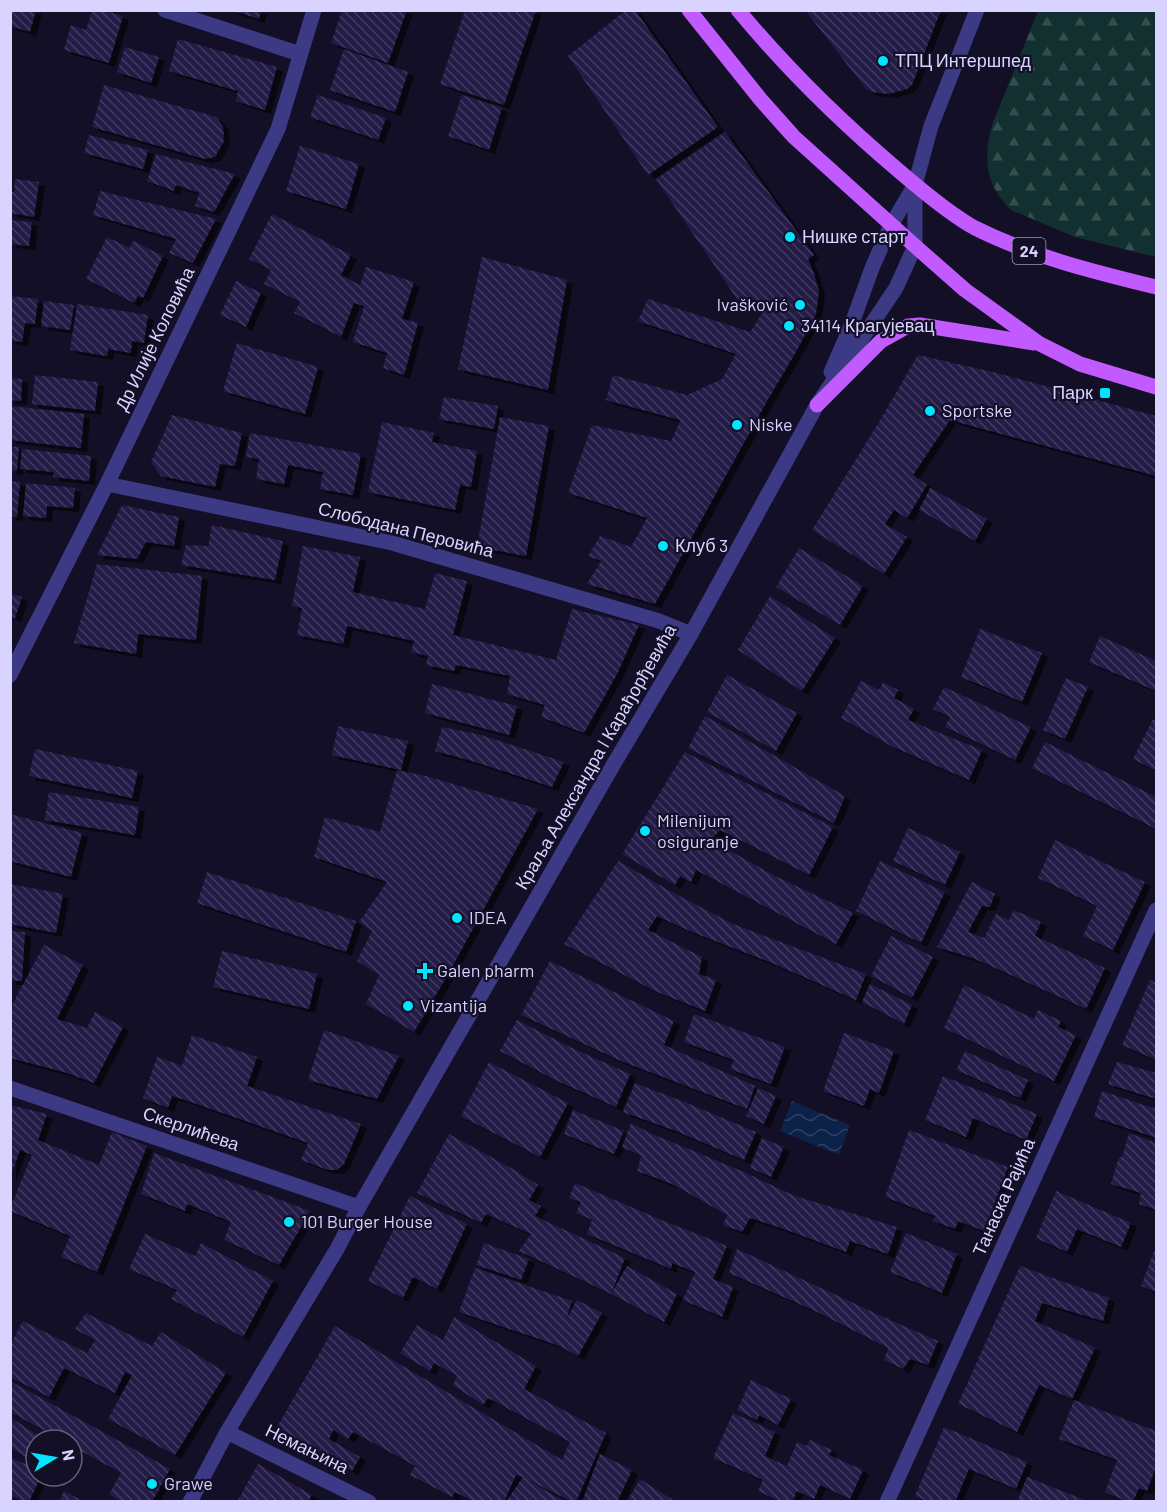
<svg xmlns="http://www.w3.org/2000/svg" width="1167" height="1512" viewBox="0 0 1167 1512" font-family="Barlow,sans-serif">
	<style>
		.forest { fill: url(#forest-firs) }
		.water { fill: url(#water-waves) }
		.building { fill: url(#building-back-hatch); filter: url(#shadow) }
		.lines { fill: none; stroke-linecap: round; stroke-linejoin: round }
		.minor { stroke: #3d3a85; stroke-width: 15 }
		.tertiary { stroke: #3d3a85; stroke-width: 15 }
		.primary { stroke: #c25bff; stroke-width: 15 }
		.poi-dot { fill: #00e5ff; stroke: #130f26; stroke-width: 2 }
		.labels { text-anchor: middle; stroke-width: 4.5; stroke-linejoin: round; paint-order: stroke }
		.shield { fill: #130f26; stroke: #9e99be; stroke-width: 1.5 }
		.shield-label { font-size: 16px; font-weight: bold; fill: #d9d4ff }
		.poi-label { font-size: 18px; fill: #d9d4ff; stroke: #130f26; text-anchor: start }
		.street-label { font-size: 18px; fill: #d9d4ff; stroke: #130f26 }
	</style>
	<defs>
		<pattern id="forest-firs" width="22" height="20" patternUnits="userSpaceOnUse" patternTransform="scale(1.5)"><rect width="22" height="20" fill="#12302f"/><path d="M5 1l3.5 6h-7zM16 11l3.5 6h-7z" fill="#344d4e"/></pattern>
		<pattern id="water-waves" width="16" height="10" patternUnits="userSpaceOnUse" patternTransform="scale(1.5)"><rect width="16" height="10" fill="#0c2248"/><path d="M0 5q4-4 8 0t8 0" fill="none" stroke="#2f4163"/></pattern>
		<pattern id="building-back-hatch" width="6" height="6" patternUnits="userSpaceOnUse" patternTransform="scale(1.5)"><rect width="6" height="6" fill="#241b47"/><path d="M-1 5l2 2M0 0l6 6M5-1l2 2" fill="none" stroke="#433b63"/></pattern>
		<filter id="shadow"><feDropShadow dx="6" dy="4" stdDeviation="0" flood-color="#0009"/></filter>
	</defs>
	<rect width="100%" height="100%" fill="#130f26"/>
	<path class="forest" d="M1038 11H1156V257L1075 237 1011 210C985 185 983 158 992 125Z"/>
	<polygon class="water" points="792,1101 850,1125 839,1155 780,1131"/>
	<g class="building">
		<polygon points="10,10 36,10 30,32 10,26"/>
		<polygon points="92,10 102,10 123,16 109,63 64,50 71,25 86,30"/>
		<polygon points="230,10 261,10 259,19"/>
		<polygon points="342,10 407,10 388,63 331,43"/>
		<polygon points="465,10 536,10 504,105 440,84"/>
		<polygon points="626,10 635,10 718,127 648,175 568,56"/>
		<polygon points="805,10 941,10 912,85 907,89 888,94 872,92 866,89"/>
		<polygon points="178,39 277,67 265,110 236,101 238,91 169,71"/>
		<polygon points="125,47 159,57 151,83 117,72"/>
		<polygon points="344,49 408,72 395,112 330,90"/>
		<polygon points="104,85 216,117 223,126 224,141 215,157 205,159 92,127"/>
		<polygon points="318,95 386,118 378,140 310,117"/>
		<polygon points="462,95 502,108 489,150 448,136"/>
		<polygon points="725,132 814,255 808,259 813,271 819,291 816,314 797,350 767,401 655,604 587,584 601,561 588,556 600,536 631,547 647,518 568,493 592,425 671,441 678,426 680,420 606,400 613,375 687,395 722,379 736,354 638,321 648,299 750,332 763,312 752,299 741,305 656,179"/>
		<polygon points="89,135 148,150 143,169 84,153"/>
		<polygon points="300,146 359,164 346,209 286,191"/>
		<polygon points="156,154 235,174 214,212 195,206 199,193 176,185 174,191 147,181"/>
		<polygon points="15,179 39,182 34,217 10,213 10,192 14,192"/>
		<polygon points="100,191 216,219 193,263 169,253 176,239 93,215"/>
		<polygon points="272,214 351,255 341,275 360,285 366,267 414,282 402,319 418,323 404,375 383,368 387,353 353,342 364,306 354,303 341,337 294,313 300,302 264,284 271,270 249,259"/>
		<polygon points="10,220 32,222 29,246 10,244"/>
		<polygon points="107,237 130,248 133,241 163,256 143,298 138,296 134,303 86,279"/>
		<polygon points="482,257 567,280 548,390 458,369"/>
		<polygon points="236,281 261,293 246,327 220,315"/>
		<polygon points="10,296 38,299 35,324 25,323 22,342 10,340"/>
		<polygon points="44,301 74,305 70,330 41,326"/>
		<polygon points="77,304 148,315 144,343 132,341 131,353 108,349 107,356 70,350"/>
		<polygon points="237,343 318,367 305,414 223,391"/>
		<polygon points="918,355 997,373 1156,416 1156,476 950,420 913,475 927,485 907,518 894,510 885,524 907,537 884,574 812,530 879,422"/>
		<polygon points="35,375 98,382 95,411 32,404"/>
		<polygon points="10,378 22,379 21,401 10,400"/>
		<polygon points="444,397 498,406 494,429 439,419"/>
		<polygon points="10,406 84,414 81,448 10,440"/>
		<polygon points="172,415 242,433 235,466 220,464 215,487 161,476 151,462"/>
		<polygon points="500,417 549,426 526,556 477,547"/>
		<polygon points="382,422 434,433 432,442 477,451 471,487 460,485 455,510 368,492"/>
		<polygon points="250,433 361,454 353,495 320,489 323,472 288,465 284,484 256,479 259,459 246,457"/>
		<polygon points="10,446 19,447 17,471 10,470"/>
		<polygon points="22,449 91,456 89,481 53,477 54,472 20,469"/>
		<polygon points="10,481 20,482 17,517 10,516"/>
		<polygon points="26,483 75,488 73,508 47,506 46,518 23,516"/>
		<polygon points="930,488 987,519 975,541 919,510"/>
		<polygon points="122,505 179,517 174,546 146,542 137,559 97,555"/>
		<polygon points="212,525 283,541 275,580 181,565 186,545 208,546"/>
		<polygon points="303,546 360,557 353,592 425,609 435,573 467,581 453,635 556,660 572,609 639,625 617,674 584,733 541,717 545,705 507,694 510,676 456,665 454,671 426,665 428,656 411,652 414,641 347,626 343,644 297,635 302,608 292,606"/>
		<polygon points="799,548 863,586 840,625 776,587"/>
		<polygon points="97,564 202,576 196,640 138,634 136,654 74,643"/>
		<polygon points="10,593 22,597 15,618 10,616"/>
		<polygon points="770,596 835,638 802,691 738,650"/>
		<polygon points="980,629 1042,653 1022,702 961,677"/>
		<polygon points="1100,636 1156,661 1156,691 1089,662"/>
		<polygon points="727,675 797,713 776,751 707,712"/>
		<polygon points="1066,678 1088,687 1065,739 1043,730"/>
		<polygon points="861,681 879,690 883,682 898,690 894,698 914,709 908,720 982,750 969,780 893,747 841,718"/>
		<polygon points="432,684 517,706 509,735 425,713"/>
		<polygon points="944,687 1031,727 1015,760 945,727 950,717 933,709"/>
		<polygon points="705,716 845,796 834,823 688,748"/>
		<polygon points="1153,719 1156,721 1156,767 1155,770 1133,759"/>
		<polygon points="338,726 408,741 401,770 332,755"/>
		<polygon points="442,727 481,735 564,762 552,787 472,761 435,751"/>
		<polygon points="1045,742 1156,797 1156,829 1032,768"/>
		<polygon points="35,749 138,771 132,798 29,776"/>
		<polygon points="685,752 833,827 809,875 720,830 711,840 771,874 853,913 836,944 696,870 691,882 680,876 675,885 622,854"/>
		<polygon points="397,770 426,776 538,809 450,971 414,1032 366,1004 379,975 357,961 372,931 359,922 387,882 314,857 325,817 380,832"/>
		<polygon points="49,792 139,807 135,835 45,820"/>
		<polygon points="10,814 82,833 71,877 10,861"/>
		<polygon points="908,828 960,852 945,885 893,861"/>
		<polygon points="1055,840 1145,882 1113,950 1083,936 1097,906 1038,878"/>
		<polygon points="618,861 670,891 733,924 866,974 856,1000 772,963 692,932 657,916 648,930 702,957 699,974 716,980 705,1011 657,992 564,944"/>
		<polygon points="880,861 945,892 921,943 856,911"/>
		<polygon points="207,872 356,921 346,952 197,903"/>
		<polygon points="972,882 995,894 990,907 982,906 968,932 984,938 996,914 1009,920 1014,910 1041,922 1035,936 1105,968 1086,1009 975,959 937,947"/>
		<polygon points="10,884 63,894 56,933 10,924"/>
		<polygon points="10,931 25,932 22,981 10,981"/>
		<polygon points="891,936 933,957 912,998 871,976"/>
		<polygon points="44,945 83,965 57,1019 87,1028 95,1012 123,1027 94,1083 64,1072 10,1058 10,1005 12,1005"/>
		<polygon points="222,951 317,974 309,1009 213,987"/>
		<polygon points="550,961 674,1021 664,1045 755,1086 747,1109 621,1061 521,1015"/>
		<polygon points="1150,980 1156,983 1156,1060 1122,1045"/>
		<polygon points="870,984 912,1005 904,1024 862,1002"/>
		<polygon points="964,985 1034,1019 1038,1010 1061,1021 1058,1027 1076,1035 1054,1081 944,1028"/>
		<polygon points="694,1014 785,1047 771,1084 730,1069 734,1060 684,1042"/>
		<polygon points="517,1020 572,1048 630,1074 616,1107 555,1080 500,1051"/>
		<polygon points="324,1030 399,1056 377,1099 308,1080"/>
		<polygon points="844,1033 894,1051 879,1093 870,1089 864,1106 823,1091"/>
		<polygon points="192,1035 257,1057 247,1086 361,1124 344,1164 337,1170 328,1170 301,1160 308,1143 182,1099 172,1096 168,1108 143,1098 157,1057 182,1066"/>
		<polygon points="965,1051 1028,1080 1020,1098 956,1070"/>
		<polygon points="489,1062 568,1103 540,1157 461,1116"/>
		<polygon points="1117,1062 1156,1073 1156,1099 1108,1084"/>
		<polygon points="943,1076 1037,1114 1026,1140 973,1118 966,1137 925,1120"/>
		<polygon points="635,1083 687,1103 756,1132 744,1160 676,1131 623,1112"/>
		<polygon points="758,1088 776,1096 764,1124 746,1116"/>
		<polygon points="1102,1091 1156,1109 1156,1138 1094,1117"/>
		<polygon points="10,1105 47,1114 38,1140 99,1165 112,1132 147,1146 97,1272 61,1257 70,1236 10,1211 10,1208 32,1155 20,1150 10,1178"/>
		<polygon points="573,1110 624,1131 614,1154 564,1134"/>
		<polygon points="631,1123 650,1133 744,1172 795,1196 897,1227 888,1254 850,1241 846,1252 784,1229 750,1218 742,1232 723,1225 727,1215 672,1184 637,1171 641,1156 622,1147"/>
		<polygon points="909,1130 1008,1167 984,1231 958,1221 955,1229 933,1221 935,1216 885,1197"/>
		<polygon points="1129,1133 1156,1143 1156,1210 1139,1204 1141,1193 1111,1184 1119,1157 1122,1157"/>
		<polygon points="449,1134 511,1168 538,1185 529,1200 541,1206 535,1216 625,1258 611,1294 519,1251 531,1234 486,1214 481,1223 417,1193"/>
		<polygon points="762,1138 784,1147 771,1177 750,1168"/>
		<polygon points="154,1153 310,1211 279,1265 224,1240 231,1222 187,1204 185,1211 141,1194"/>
		<polygon points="575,1183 659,1219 727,1246 713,1279 733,1287 722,1317 683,1300 695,1272 672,1263 671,1269 587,1234 592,1220 576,1213 581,1202 569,1198"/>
		<polygon points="1056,1191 1131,1223 1121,1247 1077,1229 1067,1252 1036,1238"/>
		<polygon points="410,1196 467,1224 437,1289 413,1277 403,1298 368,1281"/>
		<polygon points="906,1233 957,1254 942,1293 890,1272"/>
		<polygon points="145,1234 195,1256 201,1243 273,1281 243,1337 171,1299 177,1290 129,1269"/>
		<polygon points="484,1243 529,1259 521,1280 476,1265"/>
		<polygon points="1156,1246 1156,1292 1141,1286"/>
		<polygon points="737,1249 879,1315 938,1341 928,1365 910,1359 903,1369 884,1360 888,1348 813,1310 729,1273"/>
		<polygon points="627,1266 677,1294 664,1322 611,1294"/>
		<polygon points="1020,1266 1109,1298 1103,1321 1042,1303 1035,1321 1095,1348 1072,1399 1039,1385 1017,1432 958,1404"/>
		<polygon points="475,1268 572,1301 566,1320 577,1300 602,1313 578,1356 557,1345 459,1312"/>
		<polygon points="86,1313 152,1346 161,1332 226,1373 175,1455 108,1419 132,1375 125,1372 115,1393 64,1368 49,1397 10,1377 10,1345 23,1321 87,1353 95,1340 75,1329"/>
		<polygon points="454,1317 536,1366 524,1389 606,1433 576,1502 573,1502 528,1480 565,1502 506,1502 523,1477 516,1475 504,1502 475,1502 455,1492 452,1497 410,1475 415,1466 353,1432 348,1439 333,1430 329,1439 360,1457 352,1471 277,1427 335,1326 562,1460 570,1442 488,1398 483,1405 453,1385 457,1376 434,1363 430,1371 400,1353 417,1325 443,1340"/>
		<polygon points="751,1380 791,1399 778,1425 759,1415 757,1420 737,1410"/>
		<polygon points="10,1381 170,1469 152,1502 122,1502 109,1494 121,1473 72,1446 72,1440 62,1440 10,1412"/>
		<polygon points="1074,1400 1156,1431 1156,1467 1147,1491 1139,1488 1133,1502 1128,1502 1105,1492 1117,1460 1059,1439"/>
		<polygon points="733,1413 775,1432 765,1456 787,1466 797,1442 807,1446 810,1440 832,1450 829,1455 863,1470 850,1499 820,1485 814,1499 797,1491 792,1502 781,1502 758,1491 763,1480 713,1458"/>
		<polygon points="10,1417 45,1440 36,1440 36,1457 33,1462 10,1447"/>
		<polygon points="944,1427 1027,1462 1016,1489 969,1469 955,1502 929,1502 915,1496"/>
		<polygon points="600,1454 632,1470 617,1502 582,1502"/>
		<polygon points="10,1457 36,1469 36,1476 41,1476 29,1502 24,1502 10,1495"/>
		<polygon points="258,1464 312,1495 308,1502 237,1502"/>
		<polygon points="1027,1477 1087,1501 1087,1502 1017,1502"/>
		<polygon points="640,1479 676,1502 627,1502"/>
		<polygon points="64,1491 85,1502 59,1502"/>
	</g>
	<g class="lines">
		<g class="minor">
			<polyline points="165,10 300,54"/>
			<polyline points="107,484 392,543 659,621 691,634"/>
			<polyline points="10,675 107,484 278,129 314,10"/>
			<polyline points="10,1088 359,1207"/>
			<polyline points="227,1432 369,1502"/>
			<polyline points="887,1502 1156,910"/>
		</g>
		<g class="tertiary">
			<polyline points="831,372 851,326 872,268 891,225 915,185 931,126 977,10"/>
			<polyline points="190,1502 227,1432 337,1249 359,1207 612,767 691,634 817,405 896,288 915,246 915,185"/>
		</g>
		<g class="primary">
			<polyline points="689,10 761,100 794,137 915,246 965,290 1040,344 1080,364 1156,387"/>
			<path d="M738 10C787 69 841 122 899 171 920 189 951 215 975 228 1033 257 1095 272 1156 287"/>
			<polyline points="817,405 881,341 908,326 920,325 1034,343"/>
		</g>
	</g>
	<g class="poi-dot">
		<circle cx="883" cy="61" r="6"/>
		<circle cx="790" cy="237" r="6"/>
		<circle cx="800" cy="305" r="6"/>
		<circle cx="789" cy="326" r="6"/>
		<rect x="1099" y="387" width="12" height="12" rx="3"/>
		<circle cx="930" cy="411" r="6"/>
		<circle cx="737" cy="425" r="6"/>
		<circle cx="663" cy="546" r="6"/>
		<circle cx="645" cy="831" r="6"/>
		<circle cx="457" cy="918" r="6"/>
		<path d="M422 962h6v6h6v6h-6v6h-6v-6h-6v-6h6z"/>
		<circle cx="408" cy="1006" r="6"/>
		<circle cx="289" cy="1222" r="6"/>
		<circle cx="152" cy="1484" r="6"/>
	</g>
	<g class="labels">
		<rect class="shield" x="1012.5" y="238" width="33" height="26" rx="4.5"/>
		<g class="shield-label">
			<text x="1029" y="257">24</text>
		</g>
		<g class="poi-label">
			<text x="895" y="67">ТПЦ Интершпед</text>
			<text x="802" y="243">Нишке старт</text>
			<text x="788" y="311" text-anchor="end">Ivašković</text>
			<text x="801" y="332">34114 Крагујевац</text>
			<text x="1093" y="399" text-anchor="end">Парк</text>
			<text x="942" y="417">Sportske</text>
			<text x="749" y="431">Niske</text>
			<text x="675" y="552">Клуб 3</text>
			<text x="657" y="827">Milenijum<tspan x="657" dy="21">osiguranje</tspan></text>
			<text x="469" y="924">IDEA</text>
			<text x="437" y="977">Galen pharm</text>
			<text x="420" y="1012">Vizantija</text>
			<text x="301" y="1228">101 Burger House</text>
			<text x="164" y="1490">Grawe</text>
		</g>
		<g class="street-label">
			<text transform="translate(155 339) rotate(-64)" y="6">Др Илије Коловића</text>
			<text transform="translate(406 530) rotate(14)" y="6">Слободана Перовића</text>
			<text transform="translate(596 757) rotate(-60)" y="6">Краља Александра I Карађорђевића</text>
			<text transform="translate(191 1129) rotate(19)" y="6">Скерлићева</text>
			<text transform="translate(1004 1197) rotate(-66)" y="6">Танаска Рајића</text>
			<text transform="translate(307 1449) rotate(26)" y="6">Немањина</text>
		</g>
	</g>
	<rect width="1167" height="1512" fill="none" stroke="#d9d4ff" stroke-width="24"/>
	<g transform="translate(54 1458) rotate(79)"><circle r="28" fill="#130f26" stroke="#625e7d" stroke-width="1.5"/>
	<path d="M0-4.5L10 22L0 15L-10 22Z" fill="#00e5ff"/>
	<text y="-9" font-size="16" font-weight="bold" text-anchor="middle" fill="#d9d4ff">N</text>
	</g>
</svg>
